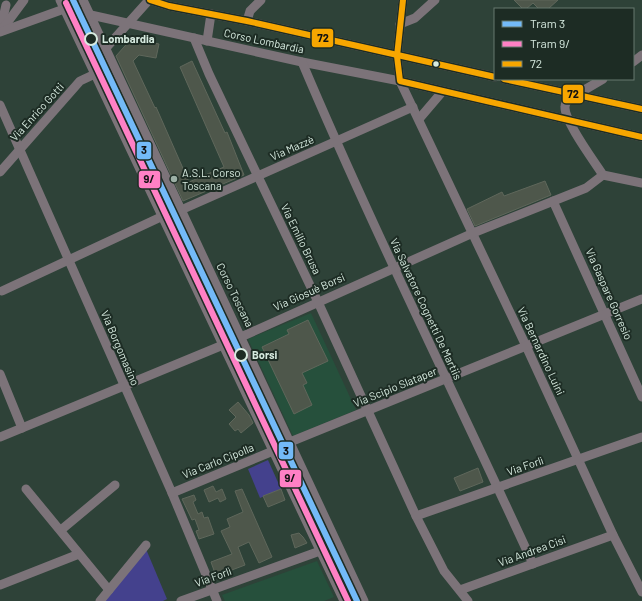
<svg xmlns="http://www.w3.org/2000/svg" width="642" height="601" viewBox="0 0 642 601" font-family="Barlow,sans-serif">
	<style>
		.built { fill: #26503c }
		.green { fill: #44418d }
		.building { fill: #4e574b; stroke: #5f675b }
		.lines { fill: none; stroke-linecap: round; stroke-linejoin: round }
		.minor { stroke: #7c7379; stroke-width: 9 }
		.bus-1-casing { stroke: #1d2c24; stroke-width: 9 }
		.bus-1 { stroke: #f7a600; stroke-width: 6 }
		.tram-1-casing { stroke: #1d2c24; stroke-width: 9 }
		.tram-2-casing { stroke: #1d2c24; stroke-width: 9 }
		.tram-1 { stroke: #73baf8; stroke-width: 6 }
		.tram-2 { stroke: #ff80c5; stroke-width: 6 }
		.stop-dot { fill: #1d2c24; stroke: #d7ebe0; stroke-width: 2 }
		.bus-dot { fill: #d7ebe0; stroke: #1d2c24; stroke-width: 1.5 }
		.poi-dot { fill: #9cb0a5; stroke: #1d2c24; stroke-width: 1.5 }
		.labels { text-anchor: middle; stroke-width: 4; stroke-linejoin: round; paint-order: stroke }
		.stop-label { font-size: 11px; font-weight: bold; fill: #d7ebe0; stroke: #1d2c24; text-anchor: start }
		.street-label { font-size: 11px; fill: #d7ebe0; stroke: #1d2c24 }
		.poi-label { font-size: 11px; fill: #d7ebe0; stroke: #1d2c24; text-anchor: start }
		.line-badge { stroke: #1d2c24; stroke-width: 1.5 }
		.pale-badge-label { font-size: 11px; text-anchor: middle; font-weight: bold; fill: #111 }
	</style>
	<rect width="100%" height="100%" fill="#2e4238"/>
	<g class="built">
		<polygon points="311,313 356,410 293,436 248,339"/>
		<polygon points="317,561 334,597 324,601 225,601 222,595"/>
	</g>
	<g class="green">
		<polygon points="268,460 281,489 260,498 248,469"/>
		<polygon points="146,549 167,599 163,601 104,601"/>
	</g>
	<g class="building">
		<polygon points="514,0 558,0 548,9 539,9 533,3 526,9 523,9"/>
		<polygon points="132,38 159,44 156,58 139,55 133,61 155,108 156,107 189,182 224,167 180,67 192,61 225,133 227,132 244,175 183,201 116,56"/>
		<polygon points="545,181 551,195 475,226 467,209 502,192 504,196"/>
		<polygon points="308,320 328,361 302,373 307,383 303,385 312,405 294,414 262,347 289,334 287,330"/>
		<polygon points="238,402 249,415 253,423 241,433 238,429 235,431 229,424 236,417 229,410"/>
		<polygon points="478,468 483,482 460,491 454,478"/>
		<polygon points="213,486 216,492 222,489 226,499 220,502 218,498 209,502 204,490"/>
		<polygon points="242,489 272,557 259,563 249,542 238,547 245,565 216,576 211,562 232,554 221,531 230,527 227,519 243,512 235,491"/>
		<polygon points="281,489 285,500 268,507 263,496"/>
		<polygon points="194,495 196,500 193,502 198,514 202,512 204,518 208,517 214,534 199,539 196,531 199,530 195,519 192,520 182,499"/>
		<polygon points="299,533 303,537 307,543 295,548 291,535"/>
	</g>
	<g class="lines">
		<g class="minor">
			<polyline points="60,0 344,601"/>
			<polyline points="83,0 364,601"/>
			<polyline points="150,0 169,6 247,21 495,77"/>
			<polyline points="403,0 397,56 400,81 526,346 613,535 642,592"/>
			<polyline points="247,21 250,11 261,0"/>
			<polyline points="400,24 415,18 435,0"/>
			<polyline points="0,31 6,5"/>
			<polyline points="1,31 24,0"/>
			<polyline points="0,32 64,9 302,62 400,81 642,137"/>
			<polyline points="194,38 209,74 318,302 416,516 444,571 468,601"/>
			<polyline points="207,41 211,14"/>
			<polyline points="106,48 149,0"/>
			<path d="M302 62C374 232 456 396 533 564"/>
			<polyline points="633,62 642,55"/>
			<polyline points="504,79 642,109"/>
			<path d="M603 79 569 99C567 101 565 103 565 107 564 121 594 161 603 175L642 183"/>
			<polyline points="0,105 172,493 217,601"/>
			<polyline points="419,119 442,92"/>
			<polyline points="0,172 80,81 95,74"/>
			<polyline points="553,201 642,397"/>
			<polyline points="181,210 413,107"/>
			<polyline points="2,291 163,216"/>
			<polyline points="0,374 22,428"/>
			<polyline points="0,437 223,345 473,233 586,188 603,175"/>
			<polyline points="290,442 642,299"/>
			<polyline points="26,489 109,590"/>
			<polyline points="172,493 273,451"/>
			<polyline points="416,516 642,437"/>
			<polyline points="61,530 115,485"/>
			<polyline points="0,585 79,554"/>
			<polyline points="460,590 613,535"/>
			<polyline points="100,601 146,545"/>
			<polyline points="181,601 320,551"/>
		</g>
		<defs>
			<g id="bus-1">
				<polyline points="150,0 169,6 247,21 495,77"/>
				<polyline points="403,0 397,56 400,81 642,137"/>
				<polyline points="504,79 642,109"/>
			</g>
		</defs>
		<use href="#bus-1" class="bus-1-casing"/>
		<use href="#bus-1" class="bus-1"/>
		<defs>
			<polyline id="tram-1" points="73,0 357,601"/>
			<polyline id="tram-2" points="66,3 348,601"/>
		</defs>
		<use href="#tram-1" class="tram-1-casing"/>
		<use href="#tram-2" class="tram-2-casing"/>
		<use href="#tram-1" class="tram-1"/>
		<use href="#tram-2" class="tram-2"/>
	</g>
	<g class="stop-dot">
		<circle cx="91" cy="39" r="6"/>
		<circle cx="241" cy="355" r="6"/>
	</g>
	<circle class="bus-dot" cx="436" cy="64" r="3.5"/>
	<circle class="poi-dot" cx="174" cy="179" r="4"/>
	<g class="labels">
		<g class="stop-label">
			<text x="102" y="43">Lombardia</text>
			<text x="252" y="359">Borsi</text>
		</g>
		<g class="street-label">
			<text transform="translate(264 41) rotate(12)" y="4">Corso Lombardia</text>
			<text transform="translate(37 112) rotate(-48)" y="4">Via Enrico Gotti</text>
			<text transform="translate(292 148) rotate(-24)" y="4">Via Mazzè</text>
			<text transform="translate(301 239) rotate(64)" y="4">Via Emilio Brusa</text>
			<text transform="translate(309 292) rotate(-24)" y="4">Via Giosuè Borsi</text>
			<text transform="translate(609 294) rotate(66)" y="4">Via Gaspare Gorresio</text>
			<text transform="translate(235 295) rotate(64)" y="4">Corso Toscana</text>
			<text transform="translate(426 309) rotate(65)" y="4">Via Salvatore Cognetti De Martiis</text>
			<text transform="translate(120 348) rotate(67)" y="4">Via Borgomasino</text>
			<text transform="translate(541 351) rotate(65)" y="4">Via Bernardino Luini</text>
			<text transform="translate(395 387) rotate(-22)" y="4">Via Scipio Slataper</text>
			<text transform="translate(218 461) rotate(-22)" y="4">Via Carlo Cipolla</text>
			<text transform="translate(525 466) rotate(-19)" y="4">Via Forlì</text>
			<text transform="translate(532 551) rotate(-20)" y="4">Via Andrea Cisi</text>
			<text transform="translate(213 577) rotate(-20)" y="4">Via Forlì</text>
		</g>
		<g class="poi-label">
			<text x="182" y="177">A.S.L. Corso<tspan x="182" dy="13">Toscana</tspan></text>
		</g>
	</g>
	<g class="line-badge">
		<rect x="311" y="28" width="23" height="20" rx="4" fill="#f7a600"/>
		<rect x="562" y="84" width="22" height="20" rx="4" fill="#f7a600"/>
		<rect x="136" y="141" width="16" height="19" rx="4" fill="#73baf8"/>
		<rect x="138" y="170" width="23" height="19" rx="4" fill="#ff80c5"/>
		<rect x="278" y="441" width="16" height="19" rx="4" fill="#73baf8"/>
		<rect x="279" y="469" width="23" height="19" rx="4" fill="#ff80c5"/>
	</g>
	<g class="pale-badge-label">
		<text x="323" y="42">72</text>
		<text x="573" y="98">72</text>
		<text x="144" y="154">3</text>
		<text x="149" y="183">9/</text>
		<text x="286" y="455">3</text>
		<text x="290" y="482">9/</text>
	</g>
	<rect x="494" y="8" width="140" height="72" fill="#1d2c24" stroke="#67786f"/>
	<rect x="502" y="21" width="20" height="6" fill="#73baf8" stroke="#67786f"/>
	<text x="530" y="28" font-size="12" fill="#d7ebe0">Tram 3</text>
	<rect x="502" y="41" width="20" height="6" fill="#ff80c5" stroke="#67786f"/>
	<text x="530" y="48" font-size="12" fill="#d7ebe0">Tram 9/</text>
	<rect x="502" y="61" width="20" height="6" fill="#f7a600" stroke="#67786f"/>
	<text x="530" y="68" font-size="12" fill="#d7ebe0">72</text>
</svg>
